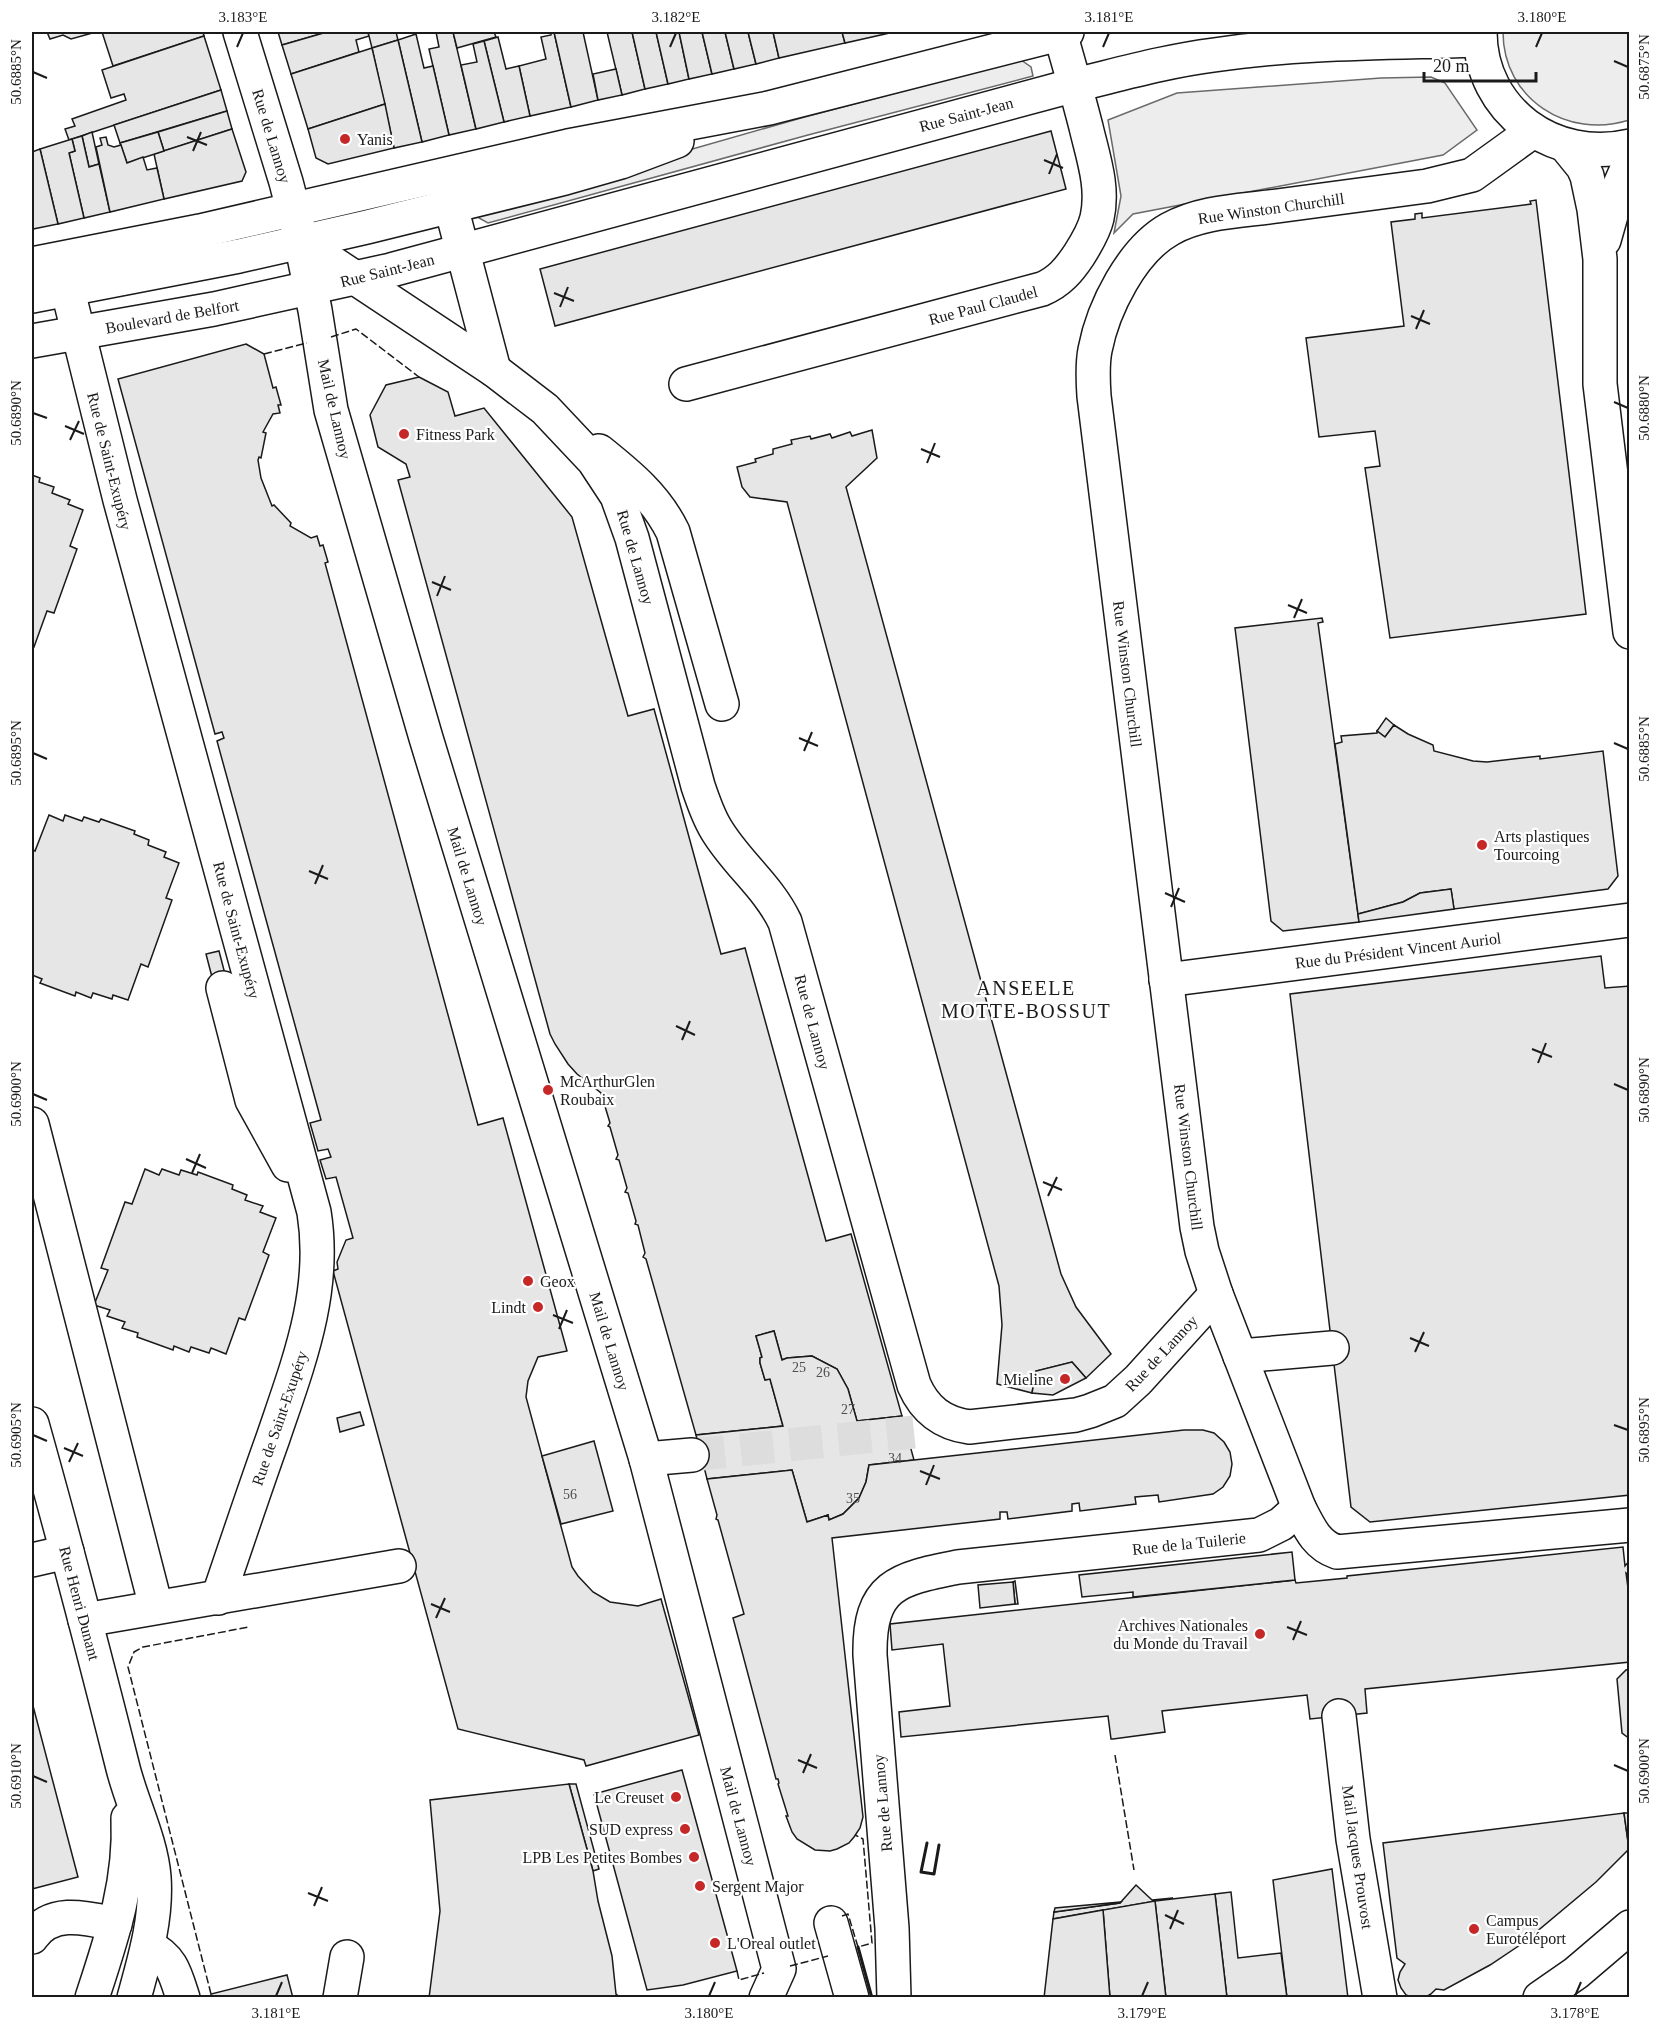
<svg xmlns="http://www.w3.org/2000/svg" width="1661" height="2029" viewBox="0 0 1661 2029" font-family="'Times New Roman',serif">
	<style>
		.green { fill: #ededed; stroke: #6a6a6a; stroke-width: 1.5 }
		.building { fill: #e6e6e6; stroke: #1a1a1a; stroke-width: 1.5 }
		.lines { fill: none; stroke-linecap: round; stroke-linejoin: round }
		.minor-tunnel { stroke: #ddd; stroke-width: 33; stroke-dasharray: 33 16; stroke-linecap: butt }
		.minor-casing { stroke: #1a1a1a; stroke-width: 36 }
		.major-casing { stroke: #1a1a1a; stroke-width: 36 }
		.minor { stroke: #fff; stroke-width: 33 }
		.major { stroke: #fff; stroke-width: 33 }
		.fence { stroke: #1a1a1a; stroke-width: 1.5; stroke-dasharray: 8 3; stroke-linecap: butt }
		.wall { stroke: #1a1a1a; stroke-width: 3 }
		.ticks { fill: none; stroke: #1a1a1a; stroke-width: 2 }
		.poi-dot { fill: #c62828; stroke: #fff; stroke-width: 2 }
		.labels { text-anchor: middle; stroke-width: 4.5; stroke-linejoin: round; paint-order: stroke }
		.number-label { font-size: 14px; fill: #4d4d4d }
		.street-label { font-size: 16px; fill: #1a1a1a; stroke: #fff }
		.poi-label { font-size: 16px; fill: #1a1a1a; stroke: #fff; text-anchor: start }
		.quarter-label { font-size: 20px; letter-spacing: 1.5px; fill: #1a1a1a; stroke: #fff }
		.neatline { fill: none; stroke: #1a1a1a; stroke-width: 2 }
		.ticks-label { font-size: 15px; text-anchor: middle; fill: #1a1a1a }
	</style>
	<rect width="100%" height="100%" fill="#fff"/>
	<g class="green">
		<path d="M1503 32H1629V120C1568 140 1503 99 1503 32Z"/>
		<polygon points="1021,60 1031,67 1033,76 808,135 488,223 479,218 478,214 647,162 801,118"/>
		<polygon points="1431,77 1445,83 1477,130 1443,155 1133,214 1114,233 1121,196 1108,120 1177,93 1381,78"/>
	</g>
	<g class="building">
		<polygon points="47,32 96,32 71,39 63,35 50,39"/>
		<polygon points="102,32 203,32 204,36 113,66"/>
		<polygon points="278,32 327,32 282,45"/>
		<polygon points="327,32 368,32 369,36 356,40 359,52 291,74 282,45"/>
		<polygon points="368,32 396,32 398,40 372,48"/>
		<polygon points="436,32 453,32 476,129 449,135 429,49 439,47"/>
		<polygon points="453,32 494,32 496,37 457,48"/>
		<polygon points="551,32 554,32 571,107 530,116 519,66 546,59 541,37 551,35"/>
		<polygon points="554,32 583,32 598,100 571,107"/>
		<polygon points="607,32 632,32 645,89 622,95"/>
		<polygon points="632,32 656,32 668,84 645,89"/>
		<polygon points="656,32 679,32 689,79 668,84"/>
		<polygon points="679,32 702,32 712,74 689,79"/>
		<polygon points="702,32 725,32 734,69 712,74"/>
		<polygon points="725,32 748,32 756,64 734,69"/>
		<polygon points="748,32 773,32 779,58 756,64"/>
		<polygon points="773,32 842,32 845,43 779,58"/>
		<polygon points="842,32 894,32 845,43"/>
		<polygon points="416,34 424,68 433,66 449,135 422,142 398,40"/>
		<polygon points="204,36 221,90 69,140 65,129 75,126 72,119 126,100 124,94 111,98 102,70"/>
		<polygon points="498,37 506,69 519,66 530,116 504,122 484,41"/>
		<polygon points="398,40 422,142 394,148 372,48"/>
		<polygon points="484,41 504,122 476,129 461,65 477,62 473,44"/>
		<polygon points="372,48 385,104 308,129 291,74"/>
		<polygon points="616,69 622,95 598,100 593,74"/>
		<polygon points="221,90 227,111 120,143 114,125"/>
		<polygon points="385,104 394,148 328,164 316,158 308,129"/>
		<polygon points="227,111 232,129 164,151 158,132"/>
		<polygon points="232,129 246,172 242,181 164,199 154,154"/>
		<polygon points="1051,131 1066,189 555,326 540,269"/>
		<polygon points="92,132 99,164 89,167 82,136"/>
		<polygon points="158,132 164,151 127,163 120,143"/>
		<polygon points="82,136 89,167 99,164 110,212 84,218 69,153 75,151 72,139"/>
		<polygon points="106,137 108,145 114,147 121,145 127,163 143,157 147,170 157,168 164,199 110,212 96,147 102,145 100,138"/>
		<polygon points="72,139 75,151 69,153 84,218 58,224 40,149"/>
		<polygon points="40,149 58,224 33,229 32,222 32,152"/>
		<polygon points="1536,200 1586,614 1390,638 1365,468 1380,466 1375,431 1319,437 1306,338 1404,326 1391,222 1415,219 1415,214 1422,213 1422,218 1531,204 1530,201"/>
		<polygon points="246,344 264,354 273,388 276,387 281,405 278,405 280,413 273,414 263,432 266,433 261,458 259,457 258,460 261,478 272,506 274,505 291,523 290,526 311,538 317,536 320,546 323,545 328,562 325,563 478,1125 503,1118 567,1351 538,1357 528,1381 526,1397 572,1567 578,1576 593,1592 610,1602 638,1606 661,1599 699,1735 586,1766 584,1760 458,1729 333,1271 338,1269 337,1262 346,1240 353,1238 336,1177 326,1179 320,1160 331,1157 328,1149 318,1151 310,1123 321,1120 217,741 224,738 222,732 215,734 118,379"/>
		<polygon points="419,377 448,392 455,416 484,408 572,517 628,716 654,709 721,954 745,948 826,1241 851,1234 902,1416 857,1421 848,1389 837,1369 812,1356 787,1358 782,1360 774,1331 756,1336 762,1357 760,1358 760,1363 765,1380 770,1379 783,1426 696,1435 646,1259 643,1257 645,1253 638,1225 635,1224 636,1221 628,1193 625,1192 627,1188 619,1160 616,1159 618,1155 610,1127 608,1126 610,1123 601,1093 577,1074 568,1064 555,1044 550,1034 398,480 410,477 406,464 378,447 370,415 386,385"/>
		<polygon points="872,430 877,458 846,487 1061,1274 1076,1307 1111,1354 1086,1378 1072,1362 1036,1371 1032,1393 997,1384 1002,1325 999,1286 787,502 750,497 742,487 737,467 756,462 755,459 773,454 773,449 792,444 791,440 810,436 811,439 830,434 832,438 850,432 852,436"/>
		<polygon points="32,475 40,478 39,482 54,487 52,493 70,500 68,504 83,510 70,546 77,549 54,613 47,611 34,647 32,646"/>
		<polygon points="1322,618 1323,622 1318,623 1359,922 1283,931 1271,921 1235,628"/>
		<polygon points="1386,718 1394,725 1385,737 1377,731"/>
		<polygon points="1394,725 1408,734 1433,745 1434,751 1473,761 1487,762 1540,756 1540,759 1603,751 1618,876 1608,889 1454,909 1451,889 1420,893 1403,902 1358,914 1335,744 1342,742 1341,736 1377,733 1377,731 1385,737"/>
		<polygon points="49,815 63,821 65,815 82,821 84,817 99,822 101,819 135,831 134,834 149,840 148,845 166,852 164,857 179,863 166,898 172,900 148,967 141,964 128,1000 113,995 112,999 93,993 91,998 76,992 75,996 40,983 42,979 32,975 32,849 35,851"/>
		<polygon points="1451,889 1454,909 1359,922 1358,914 1403,902 1420,893"/>
		<polygon points="219,951 225,974 212,977 206,954"/>
		<polygon points="1601,956 1605,988 1630,986 1630,1495 1370,1522 1351,1507 1290,994"/>
		<polygon points="145,1169 159,1175 162,1169 179,1175 181,1170 197,1175 198,1172 233,1185 232,1189 247,1195 245,1200 263,1206 260,1212 276,1218 263,1252 269,1255 245,1320 239,1318 226,1354 211,1348 209,1353 191,1347 189,1352 174,1346 173,1350 137,1337 138,1333 122,1328 125,1322 107,1316 110,1310 94,1305 108,1270 101,1268 125,1202 132,1204"/>
		<polygon points="774,1331 782,1360 787,1358 812,1356 837,1369 848,1389 857,1421 902,1416 914,1460 869,1465 866,1482 859,1498 843,1514 829,1520 828,1515 807,1522 792,1470 707,1479 696,1435 783,1426 770,1379 765,1380 760,1363 760,1358 762,1357 756,1336"/>
		<polygon points="1072,1362 1086,1378 1053,1395 1032,1393 1036,1371"/>
		<polygon points="360,1412 364,1425 340,1432 337,1418"/>
		<polygon points="1184,1430 1203,1430 1214,1433 1224,1442 1230,1452 1232,1464 1230,1476 1223,1487 1213,1494 1159,1502 1158,1495 1135,1497 1136,1504 1080,1511 1079,1503 1072,1504 1072,1511 1008,1519 1007,1512 1000,1512 1000,1519 832,1538 863,1817 860,1828 854,1837 849,1843 837,1849 830,1851 815,1850 797,1839 792,1832 786,1816 788,1816 778,1784 779,1783 778,1779 776,1779 733,1618 744,1614 718,1520 716,1519 717,1515 707,1479 792,1470 807,1522 828,1515 829,1520 843,1514 859,1498 866,1482 869,1465"/>
		<polygon points="594,1441 613,1511 561,1524 542,1456"/>
		<polygon points="1623,1547 1625,1566 1630,1560 1630,1576 1626,1573 1630,1603 1630,1662 1365,1689 1367,1713 1339,1716 1310,1719 1307,1695 1162,1711 1165,1732 1113,1739 1111,1739 1108,1716 901,1737 899,1712 950,1706 943,1644 892,1650 890,1624 1295,1580 1296,1583 1347,1578 1347,1576"/>
		<polygon points="1292,1552 1295,1580 1133,1597 1133,1592 1082,1597 1079,1575"/>
		<polygon points="1015,1581 1018,1604 1015,1604 1013,1582"/>
		<polygon points="1013,1582 1015,1604 980,1608 978,1585"/>
		<polygon points="1630,1669 1630,1739 1622,1733 1617,1679 1626,1670"/>
		<polygon points="32,1702 78,1877 32,1889"/>
		<polygon points="682,1770 737,1971 683,1985 647,1990 594,1794"/>
		<polygon points="569,1784 576,1784 599,1869 593,1871"/>
		<polygon points="569,1784 593,1871 598,1901 612,1956 616,1994 621,1998 429,1998 440,1911 430,1800"/>
		<polygon points="1624,1813 1629,1849 1596,1882 1523,1943 1490,1965 1444,1990 1436,1989 1431,1994 1424,1998 1414,1998 1406,1995 1401,1988 1398,1980 1400,1972 1405,1964 1397,1958 1383,1843"/>
		<polygon points="1624,1813 1630,1813 1629,1849"/>
		<polygon points="1332,1869 1348,1998 1287,1998 1273,1880"/>
		<polygon points="1136,1885 1152,1900 1173,1898 1053,1919 1054,1912 1120,1903"/>
		<polygon points="1231,1892 1238,1958 1281,1953 1287,1998 1227,1998 1215,1894"/>
		<polygon points="1215,1894 1227,1998 1166,1998 1155,1901"/>
		<polygon points="1155,1901 1166,1998 1110,1998 1103,1910"/>
		<polygon points="1121,1902 1120,1903 1054,1912 1055,1908"/>
		<polygon points="1103,1910 1110,1998 1044,1998 1053,1919"/>
		<polygon points="287,1975 293,1998 211,1998 211,1994"/>
	</g>
	<g class="lines">
		<polyline class="minor-tunnel" points="692,1455 914,1432"/>
		<defs>
			<g id="minor">
				<path d="M1533 131 1472 175 1427 186C1377 193 1327 199 1277 206 1242 211 1202 211 1170 229 1132 250 1103 308 1095 350 1092 365 1093 381 1094 396L1197 1227 1202 1251 1216 1294 1299 1508C1309 1527 1316 1545 1337 1552L1630 1525"/>
				<polyline points="1566,146 1583,167 1587,176 1594,209 1600,259 1600,384 1630,632"/>
				<polyline points="444,180 494,370"/>
				<polyline points="1604,240 1619,187 1630,162"/>
				<polyline points="301,242 315,310 331,410 426,738 646,1459 779,1969 766,1998"/>
				<path d="M301 242 494 370 545 409 594 461 617 496 632 538 698 786C703 801 708 816 716 829 736 863 768 886 785 922L914 1385C925 1410 942 1423 969 1427L1076 1415 1090 1411 1115 1401 1138 1380 1216 1294"/>
				<path d="M61 263 120 500 314 1212C327 1292 298 1364 273 1438 254 1491 236 1545 218 1598"/>
				<path d="M32 341 214 309 391 270 1075 85C1121 74 1167 61 1214 55 1302 42 1391 43 1480 40"/>
				<path d="M686 384 1042 289C1059 282 1069 270 1079 255 1086 244 1094 231 1097 218 1104 187 1093 157 1086 127 1078 96 1069 64 1060 33"/>
				<path d="M599 451C629 475 656 497 673 532L722 704"/>
				<polyline points="1166,980 1630,920"/>
				<polyline points="223,988 252,1100 288,1165"/>
				<polyline points="32,1124 156,1607"/>
				<polyline points="1240,1356 1332,1348"/>
				<path d="M32 1424C64 1538 94 1653 123 1768 132 1804 151 1840 154 1877 157 1918 145 1958 134 1998"/>
				<polyline points="646,1459 692,1455"/>
				<polyline points="32,1560 67,1552"/>
				<polyline points="85,1620 399,1566"/>
				<polyline points="1339,1716 1353,1839 1380,1998"/>
				<polyline points="831,1923 852,1998"/>
				<path d="M32 1937C51 1908 87 1918 115 1924"/>
				<path d="M148 1946C172 1958 175 1973 183 1998"/>
				<path d="M92 1998C112 1937 131 1882 128 1818"/>
				<polyline points="340,1998 347,1957"/>
				<path d="M894 1998 892 1928 870 1655C869 1585 897 1579 958 1567L1259 1535 1281 1524 1299 1508"/>
			</g>
			<g id="major">
				<polyline points="240,32 286,182 299,232"/>
				<path d="M1480 32C1480 111 1554 164 1630 146"/>
				<polyline points="32,264 200,231 568,146 769,108 1067,32"/>
				<polyline points="32,296 239,256 367,227 565,178 621,162 677,141"/>
				<polyline points="1540,1998 1576,1973 1630,1927"/>
			</g>
		</defs>
		<use href="#minor" class="minor-casing"/>
		<use href="#major" class="major-casing"/>
		<use href="#minor" class="minor"/>
		<use href="#major" class="major"/>
		<g class="fence">
			<polyline points="331,337 356,329 419,377"/>
			<polyline points="264,354 307,343"/>
			<polyline points="1115,1755 1134,1870"/>
			<polyline points="842,1916 848,1914 858,1947 872,1943 863,1839 855,1835"/>
			<polyline points="790,1966 828,1956"/>
			<polyline points="737,1971 739,1980 764,1973"/>
			<polyline points="211,1994 128,1667 134,1652 143,1647 249,1627"/>
		</g>
		<g class="wall">
			<polyline points="927,1843 921,1872 934,1874 939,1845"/>
			<polyline points="858,1947 872,1998"/>
		</g>
	</g>
	<path class="ticks" d="M237 47 243 33M670 47 676 33M1103 47 1109 33M1536 47 1542 33M1614 61 1628 67M33 72 47 78M187 137 207 145M193 151 201 132M1044 160 1063 168M1049 174 1057 154M554 293 574 301M560 307 568 287M1411 316 1430 324M1416 329 1424 310M1614 402 1628 408M33 413 47 418M65 426 84 434M70 440 79 421M921 449 940 457M927 463 935 443M432 582 451 590M437 596 445 576M1288 605 1307 613M1294 618 1302 599M799 738 818 746M1614 743 1628 749M804 751 812 732M33 753 47 759M309 871 328 879M315 884 323 865M1165 893 1185 902M1171 907 1179 888M676 1026 695 1035M682 1040 690 1021M1532 1049 1552 1057M1538 1063 1546 1043M1614 1084 1628 1090M33 1094 47 1100M186 1159 206 1168M192 1173 200 1154M1043 1182 1062 1190M1048 1196 1057 1177M553 1315 573 1323M559 1329 567 1310M1410 1338 1429 1346M1415 1352 1424 1332M1614 1425 1628 1430M33 1435 47 1441M64 1448 83 1456M69 1462 78 1443M920 1471 940 1479M926 1485 934 1465M431 1604 450 1612M436 1618 445 1598M1287 1627 1307 1635M1293 1640 1301 1621M798 1760 817 1768M1614 1765 1628 1771M803 1773 811 1754M33 1776 47 1782M308 1893 328 1901M314 1906 322 1887M1165 1915 1184 1924M1170 1929 1178 1910M276 1996 282 1982M709 1996 715 1982M1142 1996 1148 1982M1575 1996 1581 1982"/>
	<g class="poi-dot">
		<circle cx="345" cy="139" r="6"/>
		<circle cx="404" cy="434" r="6"/>
		<circle cx="1482" cy="845" r="6"/>
		<circle cx="548" cy="1090" r="6"/>
		<circle cx="528" cy="1281" r="6"/>
		<circle cx="538" cy="1307" r="6"/>
		<circle cx="1065" cy="1379" r="6"/>
		<circle cx="1260" cy="1634" r="6"/>
		<circle cx="676" cy="1797" r="6"/>
		<circle cx="685" cy="1829" r="6"/>
		<circle cx="694" cy="1857" r="6"/>
		<circle cx="700" cy="1886" r="6"/>
		<circle cx="1474" cy="1929" r="6"/>
		<circle cx="715" cy="1943" r="6"/>
	</g>
	<g class="labels">
		<g class="number-label">
			<text x="799" y="1372">25</text>
			<text x="823" y="1377">26</text>
			<text x="848" y="1414">27</text>
			<text x="895" y="1463">34</text>
			<text x="570" y="1499">56</text>
			<text x="853" y="1503">35</text>
		</g>
		<g class="street-label">
			<text transform="translate(966 114) rotate(-15)" y="6">Rue Saint-Jean</text>
			<text transform="translate(272 136) rotate(73)" y="6">Rue de Lannoy</text>
			<text transform="translate(1271 208) rotate(-8)" y="6">Rue Winston Churchill</text>
			<text transform="translate(387 270) rotate(-14)" y="6">Rue Saint-Jean</text>
			<text transform="translate(983 305) rotate(-15)" y="6">Rue Paul Claudel</text>
			<text transform="translate(172 316) rotate(-10)" y="6">Boulevard de Belfort</text>
			<text transform="translate(335 409) rotate(77)" y="6">Mail de Lannoy</text>
			<text transform="translate(110 461) rotate(76)" y="6">Rue de Saint-Exupéry</text>
			<text transform="translate(636 557) rotate(74)" y="6">Rue de Lannoy</text>
			<text transform="translate(1128 674) rotate(83)" y="6">Rue Winston Churchill</text>
			<text transform="translate(468 876) rotate(73)" y="6">Mail de Lannoy</text>
			<text transform="translate(237 930) rotate(75)" y="6">Rue de Saint-Exupéry</text>
			<text transform="translate(1398 950) rotate(-7)" y="6">Rue du Président Vincent Auriol</text>
			<text transform="translate(813 1022) rotate(75)" y="6">Rue de Lannoy</text>
			<text transform="translate(1189 1157) rotate(83)" y="6">Rue Winston Churchill</text>
			<text transform="translate(610 1341) rotate(73)" y="6">Mail de Lannoy</text>
			<text transform="translate(1161 1353) rotate(-47)" y="6">Rue de Lannoy</text>
			<text transform="translate(279 1418) rotate(-71)" y="6">Rue de Saint-Exupéry</text>
			<text transform="translate(1189 1543) rotate(-6)" y="6">Rue de la Tuilerie</text>
			<text transform="translate(80 1603) rotate(75)" y="6">Rue Henri Dunant</text>
			<text transform="translate(882 1803) rotate(-95)" y="6">Rue de Lannoy</text>
			<text transform="translate(739 1816) rotate(75)" y="6">Mail de Lannoy</text>
			<text transform="translate(1358 1857) rotate(82)" y="6">Mail Jacques Prouvost</text>
		</g>
		<g class="poi-label">
			<text x="357" y="145">Yanis</text>
			<text x="416" y="440">Fitness Park</text>
			<text x="1494" y="842">Arts plastiques<tspan x="1494" dy="18">Tourcoing</tspan></text>
			<text x="560" y="1087">McArthurGlen<tspan x="560" dy="18">Roubaix</tspan></text>
			<text x="540" y="1287">Geox</text>
			<text x="526" y="1313" text-anchor="end">Lindt</text>
			<text x="1053" y="1385" text-anchor="end">Mieline</text>
			<text x="1248" y="1631" text-anchor="end">Archives Nationales<tspan x="1248" dy="18">du Monde du Travail</tspan></text>
			<text x="664" y="1803" text-anchor="end">Le Creuset</text>
			<text x="673" y="1835" text-anchor="end">SUD express</text>
			<text x="682" y="1863" text-anchor="end">LPB Les Petites Bombes</text>
			<text x="712" y="1892">Sergent Major</text>
			<text x="1486" y="1926">Campus<tspan x="1486" dy="18">Eurotéléport</tspan></text>
			<text x="727" y="1949">L'Oreal outlet</text>
		</g>
		<g class="quarter-label">
			<text x="1026" y="995">ANSEELE<tspan x="1026" dy="23">MOTTE-BOSSUT</tspan></text>
		</g>
	</g>
	<rect width="1661" height="2029" fill="none" stroke="#ffffff" stroke-width="66"/>
	<path d="M1424 72v9h112v-9" fill="none" stroke="#1a1a1a" stroke-width="3"/>
	<text x="1433" y="72" font-size="18" fill="#1a1a1a" stroke="#ffffff" stroke-width="4.5" paint-order="stroke">20 m</text>
	<rect x="33" y="33" width="1595" height="1963" class="neatline"/>
	<g class="ticks-label">
		<text x="243" y="22">3.183°E</text>
		<text x="676" y="22">3.182°E</text>
		<text x="1109" y="22">3.181°E</text>
		<text x="1542" y="22">3.180°E</text>
		<text transform="translate(1644 67) rotate(-90)" y="5">50.6875°N</text>
		<text transform="translate(16 72) rotate(-90)" y="5">50.6885°N</text>
		<text transform="translate(1644 408) rotate(-90)" y="5">50.6880°N</text>
		<text transform="translate(16 413) rotate(-90)" y="5">50.6890°N</text>
		<text transform="translate(1644 749) rotate(-90)" y="5">50.6885°N</text>
		<text transform="translate(16 753) rotate(-90)" y="5">50.6895°N</text>
		<text transform="translate(1644 1090) rotate(-90)" y="5">50.6890°N</text>
		<text transform="translate(16 1094) rotate(-90)" y="5">50.6900°N</text>
		<text transform="translate(1644 1430) rotate(-90)" y="5">50.6895°N</text>
		<text transform="translate(16 1435) rotate(-90)" y="5">50.6905°N</text>
		<text transform="translate(1644 1771) rotate(-90)" y="5">50.6900°N</text>
		<text transform="translate(16 1776) rotate(-90)" y="5">50.6910°N</text>
		<text x="276" y="2018">3.181°E</text>
		<text x="709" y="2018">3.180°E</text>
		<text x="1142" y="2018">3.179°E</text>
		<text x="1575" y="2018">3.178°E</text>
	</g>
</svg>
